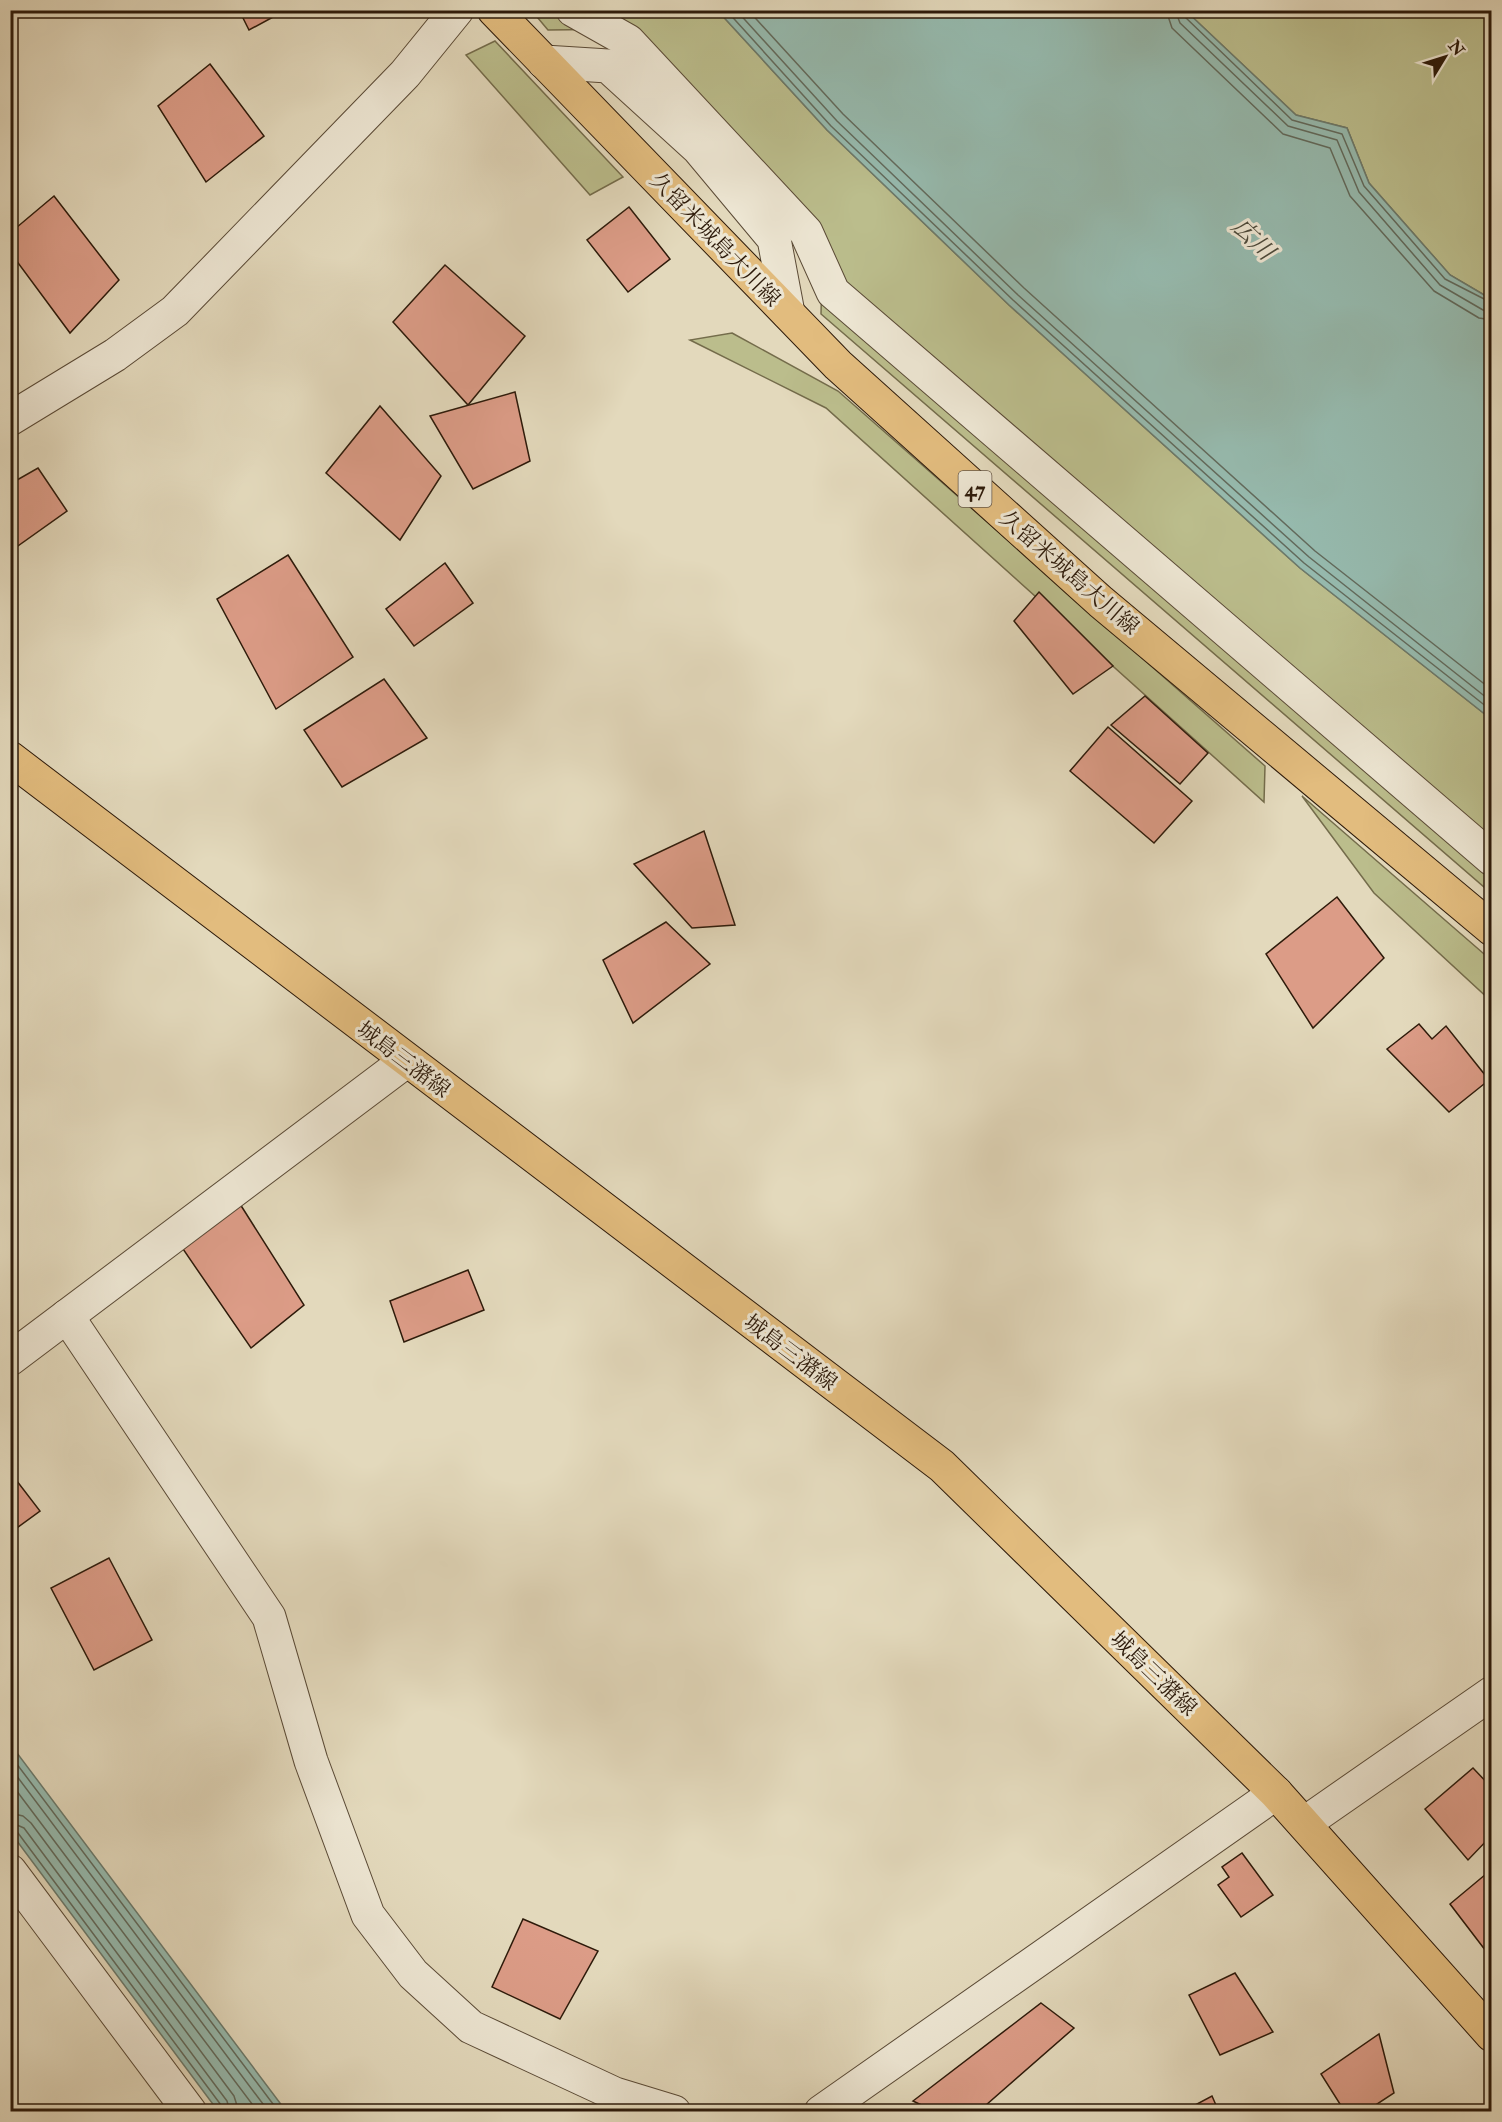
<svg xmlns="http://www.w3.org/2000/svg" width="1502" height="2122" viewBox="0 0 1502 2122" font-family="'IM FELL Double Pica','Noto Serif JP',serif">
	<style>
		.green { fill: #bbbd8c; stroke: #746c4b; stroke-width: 1.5 }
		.water { fill: #96baae; stroke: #6c7a6c; stroke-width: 1.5 }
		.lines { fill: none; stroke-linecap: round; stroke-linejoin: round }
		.shore { stroke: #626a5c; stroke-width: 1.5 }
		.building { fill: #dc9c87; stroke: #2d1a0a; stroke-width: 1.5 }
		.minor-casing { stroke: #5a4a36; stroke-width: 35 }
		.major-casing { stroke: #2d1a0a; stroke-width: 35 }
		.minor { stroke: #ede6d3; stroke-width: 33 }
		.major { stroke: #e2bc7e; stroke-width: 33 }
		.labels { text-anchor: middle; stroke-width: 6; stroke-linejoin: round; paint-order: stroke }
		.shield { fill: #ede6d3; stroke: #675746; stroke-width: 1.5 }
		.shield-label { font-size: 21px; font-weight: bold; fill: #2d1a0a }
		.street-label { font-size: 22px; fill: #2d1a0a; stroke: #ede6d3 }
		.water-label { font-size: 24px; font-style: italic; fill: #4c4a3b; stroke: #ede6d3 }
	</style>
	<rect width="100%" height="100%" fill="#e3d9bc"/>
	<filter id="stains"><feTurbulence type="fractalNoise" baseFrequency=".00333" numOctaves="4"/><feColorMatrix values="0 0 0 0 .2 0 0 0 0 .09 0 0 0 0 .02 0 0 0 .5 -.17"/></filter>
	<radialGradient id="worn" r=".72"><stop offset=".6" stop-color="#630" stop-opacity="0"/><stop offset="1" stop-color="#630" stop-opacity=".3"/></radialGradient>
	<g class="green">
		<polygon points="532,11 718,11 827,130 1009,305 1300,568 1491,719 1491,893 821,314 823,238 631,29 548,30"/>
		<polygon points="1186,11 1491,11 1491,299 1450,275 1369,183 1347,128 1296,115"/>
		<polygon points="495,41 623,177 590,195 466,55"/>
		<polygon points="732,333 838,391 1265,766 1264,802 826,408 690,340"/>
		<polygon points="1302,796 1491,960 1491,1001 1374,893"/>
	</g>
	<g class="water">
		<polygon points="718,11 1186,11 1296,115 1347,128 1369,183 1450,275 1491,299 1491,719 1300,568 1009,305 827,130"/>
		<polygon points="10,1745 11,1745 286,2111 218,2111 11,1833"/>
	</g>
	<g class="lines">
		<g class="shore">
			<polyline points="726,10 831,126 1013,300 1304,563 1492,711"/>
			<polyline points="736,10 837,121 1018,295 1309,557 1492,702"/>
			<polyline points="748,10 843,114 1024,288 1315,551 1492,690"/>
			<polyline points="1166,10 1172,28 1283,134 1330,148 1350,196 1434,291 1479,318 1492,320"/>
			<polyline points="1175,10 1180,23 1288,126 1337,140 1359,192 1440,285 1483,310 1492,311"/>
			<polyline points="1183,10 1185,17 1292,120 1342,134 1364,186 1445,279 1492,303"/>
			<polyline points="10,1755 279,2112"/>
			<polyline points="10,1767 269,2112"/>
			<polyline points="10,1782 258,2112"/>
			<polyline points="10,1813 23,1816 31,1823 234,2096 239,2112"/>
			<polyline points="10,1822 24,1828 227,2101 230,2112"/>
			<polyline points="10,1830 18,1833 221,2105 222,2112"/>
		</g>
	</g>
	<g class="building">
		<polygon points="239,10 286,10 249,30"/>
		<polygon points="210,64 264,136 206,182 158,106"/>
		<polygon points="54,196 119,280 70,333 10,252 10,233"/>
		<polygon points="629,207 670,259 628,292 587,240"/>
		<polygon points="445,265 525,336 468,405 393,322"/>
		<polygon points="515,392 530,461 473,489 430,416"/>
		<polygon points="380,406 441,476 400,540 326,473"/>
		<polygon points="38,468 67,511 15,548 10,542 10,484"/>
		<polygon points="288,555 353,657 276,709 217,599"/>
		<polygon points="445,563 473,603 414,646 386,609"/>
		<polygon points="1039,592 1113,666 1073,694 1014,621"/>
		<polygon points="384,679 427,738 342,787 304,730"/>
		<polygon points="1145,696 1208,753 1180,784 1111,725"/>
		<polygon points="1108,727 1192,801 1154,843 1070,771"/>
		<polygon points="704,831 735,925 692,928 634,864"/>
		<polygon points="1337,897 1384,958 1313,1028 1266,954"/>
		<polygon points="666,922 710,964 633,1023 603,960"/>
		<polygon points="1419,1024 1432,1039 1446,1026 1489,1080 1449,1112 1387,1049"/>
		<polygon points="240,1204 304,1305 251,1348 183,1249"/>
		<polygon points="1492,1252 1492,1270 1485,1258"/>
		<polygon points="468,1270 484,1310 404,1342 390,1301"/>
		<polygon points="10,1472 40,1511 10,1533"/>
		<polygon points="109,1558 152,1640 94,1670 51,1588"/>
		<polygon points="1473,1768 1492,1788 1492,1835 1468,1860 1425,1809"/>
		<polygon points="1242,1853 1273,1895 1241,1917 1218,1885 1229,1877 1222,1867"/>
		<polygon points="1492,1869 1492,1959 1450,1904"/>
		<polygon points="523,1919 598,1951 560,2019 492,1987"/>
		<polygon points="1235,1973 1273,2032 1220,2055 1189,1995"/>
		<polygon points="1041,2003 1074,2028 978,2112 936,2112 913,2101"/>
		<polygon points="1379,2034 1394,2093 1365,2112 1345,2112 1321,2074"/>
		<polygon points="1212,2096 1219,2112 1182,2112"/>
	</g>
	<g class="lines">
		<defs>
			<g id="minor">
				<polyline points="573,10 628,41 806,232 833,292 1492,859"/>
				<polyline points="544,62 608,66 698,148 774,239 788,313"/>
				<polyline points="10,419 115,355 175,311 405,74 457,10"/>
				<polyline points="67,1316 269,1617 311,1761 368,1915 413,1974 471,2027 615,2094 674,2112"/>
				<polyline points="10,1359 406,1061"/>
				<polyline points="1305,1823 1492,1693"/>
				<polyline points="10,1871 190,2112"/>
				<polyline points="821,2112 1276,1793"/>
			</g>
			<g id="major">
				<polyline points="494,10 838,365 1101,602 1492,929"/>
				<polyline points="10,758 942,1466 1276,1793 1492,2035"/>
			</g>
		</defs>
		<use href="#minor" class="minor-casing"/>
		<use href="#major" class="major-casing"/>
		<use href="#minor" class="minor"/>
		<use href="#major" class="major"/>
	</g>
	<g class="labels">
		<rect class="shield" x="958.5" y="471" width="33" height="36" rx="4.5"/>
		<g class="shield-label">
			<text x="975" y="496">47</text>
		</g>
		<g class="street-label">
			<text transform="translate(716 239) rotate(46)" y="8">久留米城島大川線</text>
			<text transform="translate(1070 572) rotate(41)" y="8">久留米城島大川線</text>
			<text transform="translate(404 1059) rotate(37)" y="8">城島三潴線</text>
			<text transform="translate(791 1352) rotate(37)" y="8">城島三潴線</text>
			<text transform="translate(1154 1673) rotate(44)" y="8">城島三潴線</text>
		</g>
		<g class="water-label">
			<text transform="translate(1253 239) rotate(44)" y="8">広川</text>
		</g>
	</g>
	<rect width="1502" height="2122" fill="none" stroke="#e3d9bc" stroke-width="36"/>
	<rect x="12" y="12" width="1478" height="2098" fill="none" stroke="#2d1a0a" stroke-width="3"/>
	<rect x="18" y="18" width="1466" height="2086" fill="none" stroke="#2d1a0a" stroke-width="1.5"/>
	<g transform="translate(1445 57) rotate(52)" stroke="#ede6d3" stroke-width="4.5" paint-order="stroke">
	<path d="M0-4.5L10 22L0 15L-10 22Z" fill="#2d1a0a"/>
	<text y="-9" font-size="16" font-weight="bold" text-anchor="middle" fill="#2d1a0a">N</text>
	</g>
	<rect width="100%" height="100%" filter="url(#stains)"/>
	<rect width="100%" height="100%" fill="url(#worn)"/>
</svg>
